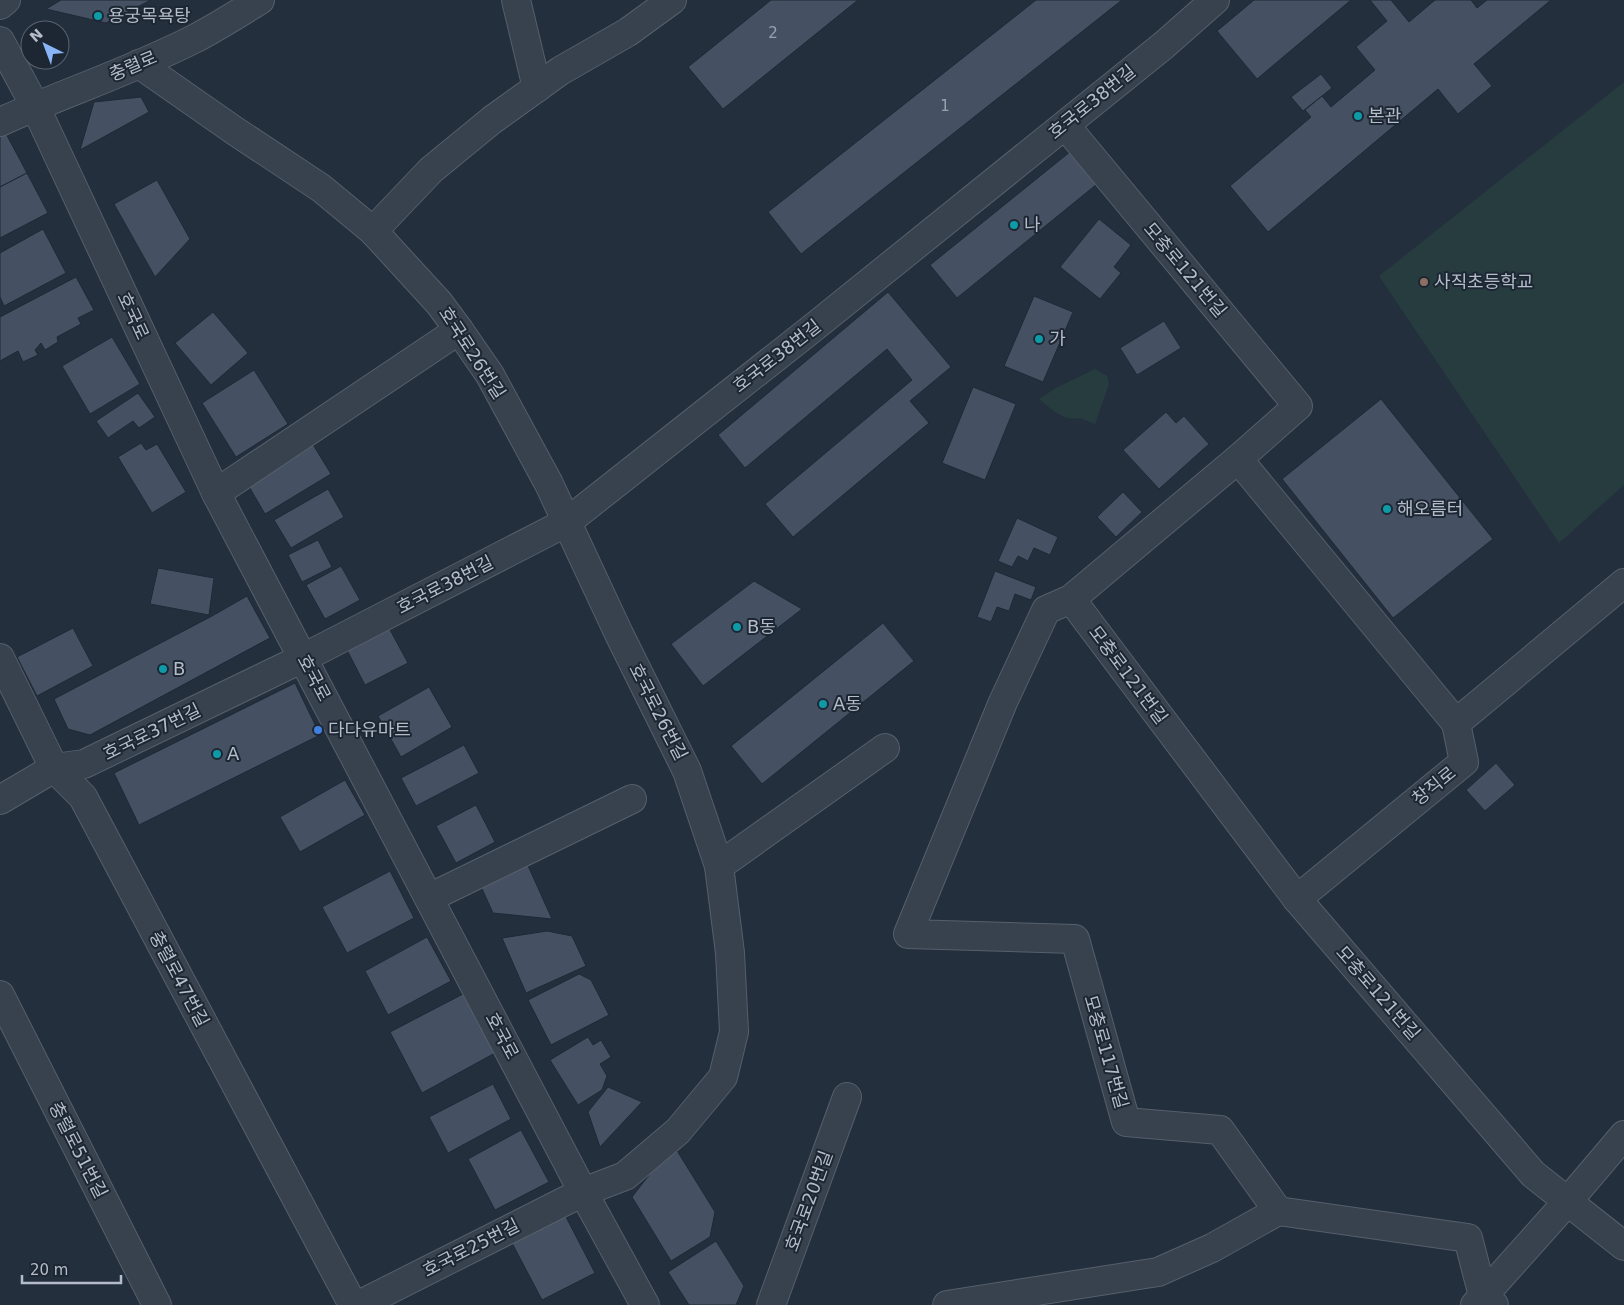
<svg xmlns="http://www.w3.org/2000/svg" width="1624" height="1305" viewBox="0 0 1624 1305" font-family="'DejaVu Sans','Noto Sans KR',sans-serif">
	<style>
		.green { fill: #263c3f }
		.building { fill: #455162; stroke: #1f2835 }
		.lines { fill: none; stroke-linecap: round; stroke-linejoin: round }
		.minor-casing { stroke: #565f6c; stroke-width: 30 }
		.minor { stroke: #38414e; stroke-width: 28 }
		.culture-dot { fill: #0f9aa8; stroke: #1d2633; stroke-width: 2 }
		.education-dot { fill: #8d6e63; stroke: #1d2633; stroke-width: 2 }
		.shop-dot { fill: #3f7fe0; stroke: #1d2633; stroke-width: 2 }
		.labels { text-anchor: middle; stroke-width: 4; stroke-linejoin: round; paint-order: stroke }
		.number-label { font-size: 15px; fill: #98a1af }
		.poi-label { font-size: 18px; fill: #b4bcc9; stroke: #1d2633; text-anchor: start }
		.street-label { font-size: 18px; fill: #b4bcc9; stroke: #1d2633 }
	</style>
	<rect width="100%" height="100%" fill="#242f3e"/>
	<g class="green">
		<polygon points="1624,82 1624,485 1559,543 1379,276"/>
		<path d="M1095 369 1107 376 1109 384 1095 424 1080 418C1064 422 1051 409 1039 399L1056 388Z"/>
	</g>
	<g class="building">
		<polygon points="61,0 151,0 106,23 46,9"/>
		<polygon points="771,0 858,0 723,109 688,67"/>
		<polygon points="1036,0 1122,0 801,254 768,212"/>
		<polygon points="1254,0 1351,0 1257,79 1217,31"/>
		<polygon points="1370,0 1391,0 1409,22 1435,0 1471,0 1477,8 1487,0 1551,0 1474,64 1492,86 1458,114 1438,89 1268,232 1230,186 1311,117 1305,110 1322,96 1331,107 1375,70 1356,47 1387,21"/>
		<polygon points="1321,74 1332,88 1303,111 1291,97"/>
		<polygon points="141,97 149,112 80,150 94,102"/>
		<polygon points="3,128 27,173 0,187 0,130"/>
		<polygon points="1071,151 1097,184 957,298 930,265"/>
		<polygon points="27,173 48,213 0,238 0,187"/>
		<polygon points="157,180 190,239 155,277 114,204"/>
		<polygon points="1099,219 1131,245 1114,267 1121,273 1100,299 1060,267"/>
		<polygon points="43,229 66,273 4,306 0,297 0,253"/>
		<polygon points="76,277 94,310 78,318 81,324 57,337 58,342 45,350 41,343 35,350 38,355 23,362 18,351 0,361 0,317"/>
		<polygon points="888,292 951,367 910,401 929,423 793,537 765,504 912,380 887,349 745,468 718,435"/>
		<polygon points="1034,296 1073,312 1043,382 1004,366"/>
		<polygon points="213,312 248,353 211,385 175,343"/>
		<polygon points="1164,321 1181,348 1137,375 1120,348"/>
		<polygon points="112,337 140,384 90,414 62,366"/>
		<polygon points="254,370 288,424 236,457 202,403"/>
		<polygon points="973,387 1016,404 985,480 942,463"/>
		<polygon points="138,393 155,417 139,428 133,421 108,438 96,421"/>
		<polygon points="1381,399 1493,539 1393,618 1282,479"/>
		<polygon points="1166,412 1176,423 1184,416 1209,444 1159,489 1123,450"/>
		<polygon points="309,438 331,474 265,514 244,478"/>
		<polygon points="141,443 146,450 157,444 186,492 152,513 118,457"/>
		<polygon points="328,489 344,517 291,548 274,520"/>
		<polygon points="1123,492 1142,512 1116,537 1097,517"/>
		<polygon points="1017,518 1058,537 1050,555 1034,548 1028,561 1018,556 1012,567 998,561"/>
		<polygon points="318,540 332,567 302,582 288,555"/>
		<polygon points="341,566 360,600 325,619 306,585"/>
		<polygon points="158,568 214,578 209,615 150,604"/>
		<polygon points="995,571 1036,587 1031,600 1015,594 1009,611 997,607 991,622 977,617"/>
		<polygon points="754,581 802,609 703,686 671,644"/>
		<polygon points="247,596 270,638 90,735 68,729 54,699 212,616"/>
		<polygon points="883,623 914,661 762,784 731,746"/>
		<polygon points="73,628 93,666 37,696 17,657"/>
		<polygon points="389,628 408,663 365,685 347,650"/>
		<polygon points="295,683 320,735 139,825 114,773"/>
		<polygon points="429,687 452,727 401,757 378,716"/>
		<polygon points="464,745 479,773 416,806 401,778"/>
		<polygon points="1496,763 1515,785 1485,811 1466,790"/>
		<polygon points="345,780 365,815 300,852 280,817"/>
		<polygon points="476,805 495,842 456,863 436,826"/>
		<polygon points="525,859 552,919 493,913 478,880"/>
		<polygon points="390,871 414,918 347,953 322,907"/>
		<polygon points="547,931 572,936 586,966 526,993 502,938"/>
		<polygon points="427,937 451,981 388,1015 365,971"/>
		<polygon points="579,974 591,980 609,1015 551,1045 528,1000"/>
		<polygon points="463,994 495,1053 422,1093 390,1032"/>
		<polygon points="588,1037 593,1045 601,1040 611,1057 600,1064 607,1076 602,1090 578,1105 550,1060"/>
		<polygon points="493,1084 511,1119 448,1153 429,1117"/>
		<polygon points="608,1087 642,1102 600,1147 588,1112"/>
		<polygon points="521,1130 549,1182 495,1210 468,1159"/>
		<polygon points="676,1149 715,1212 710,1237 671,1261 632,1197 663,1157"/>
		<polygon points="565,1215 595,1273 542,1300 512,1243"/>
		<polygon points="716,1241 744,1286 736,1305 689,1305 668,1272"/>
	</g>
	<g class="lines">
		<defs>
			<g id="minor">
				<polyline points="516,0 537,88"/>
				<polyline points="0,5 6,0"/>
				<polyline points="0,41 35,106 216,493 583,1192 645,1305"/>
				<polyline points="139,64 235,131 321,188 373,231 439,303 459,330 490,375 549,484 619,634 687,771 719,866 730,953 734,1032 723,1077 678,1131 625,1176 583,1192 359,1305"/>
				<path d="M0 122C64 93 131 71 194 39 217 27 239 13 260 0"/>
				<polyline points="373,231 431,170 492,120 560,71 628,32 672,0"/>
				<polyline points="1238,459 1456,723"/>
				<polyline points="216,493 459,330"/>
				<polyline points="1071,599 1297,899 1533,1174 1624,1246"/>
				<polyline points="0,658 54,768 83,797 353,1305"/>
				<polyline points="0,800 54,768 84,764 303,658 567,522 814,327 1164,45 1215,0"/>
				<polyline points="719,866 885,748"/>
				<polyline points="429,898 632,799"/>
				<polyline points="1297,899 1464,762 1456,723 1624,583"/>
				<polyline points="0,995 157,1305"/>
				<polyline points="1278,1211 1468,1238 1483,1296 1494,1305"/>
				<polyline points="771,1305 847,1097"/>
				<polyline points="947,1305 1158,1272 1212,1248 1278,1211 1220,1130 1126,1122 1075,939 908,934 1003,702 1046,610 1071,599 1238,459 1298,406 1065,125"/>
				<polyline points="1475,1305 1568,1201 1624,1135"/>
			</g>
		</defs>
		<use href="#minor" class="minor-casing"/>
		<use href="#minor" class="minor"/>
	</g>
	<g class="culture-dot">
		<circle cx="98" cy="16" r="5"/>
		<circle cx="1358" cy="116" r="5"/>
		<circle cx="1014" cy="225" r="5"/>
		<circle cx="1039" cy="339" r="5"/>
		<circle cx="1387" cy="509" r="5"/>
		<circle cx="737" cy="627" r="5"/>
		<circle cx="163" cy="669" r="5"/>
		<circle cx="823" cy="704" r="5"/>
		<circle cx="217" cy="754" r="5"/>
	</g>
	<circle class="education-dot" cx="1424" cy="282" r="5"/>
	<circle class="shop-dot" cx="318" cy="730" r="5"/>
	<g class="labels">
		<g class="number-label">
			<text x="773" y="38">2</text>
			<text x="945" y="111">1</text>
		</g>
		<g class="poi-label">
			<text x="108" y="22">용궁목욕탕</text>
			<text x="1368" y="122">본관</text>
			<text x="1024" y="231">나</text>
			<text x="1434" y="288">사직초등학교</text>
			<text x="1049" y="345">가</text>
			<text x="1397" y="515">해오름터</text>
			<text x="747" y="633">B동</text>
			<text x="173" y="675">B</text>
			<text x="833" y="710">A동</text>
			<text x="328" y="736">다다유마트</text>
			<text x="227" y="760">A</text>
		</g>
		<g class="street-label">
			<text transform="translate(133 66) rotate(-23)" y="6">충렬로</text>
			<text transform="translate(1092 102) rotate(-39)" y="6">호국로38번길</text>
			<text transform="translate(1185 270) rotate(50)" y="6">모충로121번길</text>
			<text transform="translate(133 316) rotate(65)" y="6">호국로</text>
			<text transform="translate(472 353) rotate(57)" y="6">호국로26번길</text>
			<text transform="translate(777 356) rotate(-38)" y="6">호국로38번길</text>
			<text transform="translate(445 585) rotate(-27)" y="6">호국로38번길</text>
			<text transform="translate(1128 675) rotate(53)" y="6">모충로121번길</text>
			<text transform="translate(314 678) rotate(62)" y="6">호국로</text>
			<text transform="translate(658 712) rotate(63)" y="6">호국로26번길</text>
			<text transform="translate(152 732) rotate(-26)" y="6">호국로37번길</text>
			<text transform="translate(1434 786) rotate(-39)" y="6">창직로</text>
			<text transform="translate(179 979) rotate(62)" y="6">충렬로47번길</text>
			<text transform="translate(1378 993) rotate(49)" y="6">모충로121번길</text>
			<text transform="translate(502 1036) rotate(62)" y="6">호국로</text>
			<text transform="translate(1106 1052) rotate(74)" y="6">모충로117번길</text>
			<text transform="translate(78 1150) rotate(63)" y="6">충렬로51번길</text>
			<text transform="translate(809 1201) rotate(-70)" y="6">호국로20번길</text>
			<text transform="translate(471 1248) rotate(-27)" y="6">호국로25번길</text>
		</g>
	</g>
	<g transform="translate(45 45) rotate(318)"><circle r="24" fill="#1d2633" stroke="#59626f"/>
	<path d="M0-4L9 19L0 12L-9 19Z" fill="#8ab4f8"/>
	<text y="-8" font-size="14" font-weight="bold" text-anchor="middle" fill="#b4bcc9">N</text>
	</g>
	<path d="M22 1275v8h99v-8" fill="none" stroke="#b4bcc9" stroke-width="2.5"/>
	<text x="30" y="1275" font-size="15" fill="#b4bcc9" stroke="#1d2633" stroke-width="4" paint-order="stroke">20 m</text>
</svg>
